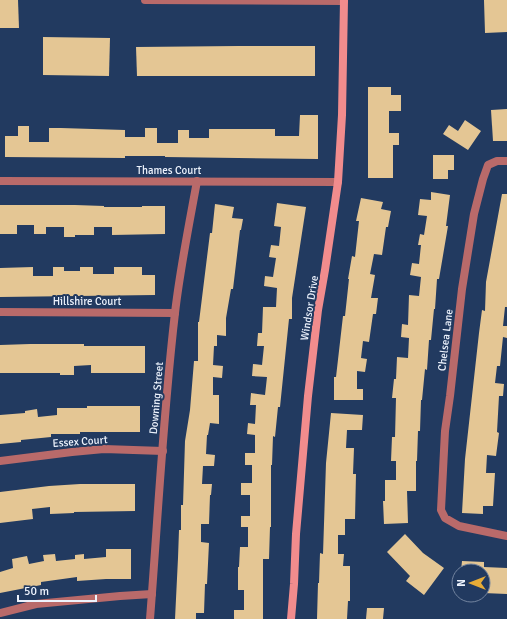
<svg xmlns="http://www.w3.org/2000/svg" width="507" height="619" viewBox="0 0 507 619" font-family="Signika,sans-serif">
	<style>
		.building { fill: #e4c694 }
		.lines { fill: none; stroke-linecap: round; stroke-linejoin: round }
		.street { stroke: #b96a6a; stroke-width: 8 }
		.secondary { stroke: #f18c8d; stroke-width: 8 }
		.labels { text-anchor: middle; stroke-width: 4; stroke-linejoin: round; paint-order: stroke }
		.street-label { font-size: 11px; fill: #edf3fd; stroke: #223a60 }
	</style>
	<rect width="100%" height="100%" fill="#223a60"/>
	<g class="building">
		<polygon points="0,0 18,0 19,28 0,28"/>
		<polygon points="484,0 507,0 507,32 485,33"/>
		<polygon points="43,37 110,38 109,76 43,75"/>
		<polygon points="238,46 315,46 315,76 137,76 136,47"/>
		<polygon points="368,87 391,87 391,95 401,95 401,111 389,111 389,133 399,133 399,145 393,145 393,178 368,178"/>
		<polygon points="507,109 507,141 493,141 491,110"/>
		<polygon points="300,115 318,115 318,159 165,157 165,156 125,156 125,158 5,157 5,136 18,136 18,126 29,126 29,142 49,142 49,128 61,128 125,130 125,137 145,137 145,128 157,128 157,143 178,143 178,130 189,130 189,138 209,138 209,129 275,129 275,136 299,136"/>
		<polygon points="465,120 481,131 468,150 443,134 449,125 458,131"/>
		<polygon points="433,155 454,155 454,170 448,170 448,179 433,179"/>
		<polygon points="431,192 450,195 446,226 448,226 439,279 437,279 435,309 434,309 431,340 429,340 427,370 425,369 422,400 421,400 420,431 418,431 417,461 416,461 416,491 407,491 408,523 384,524 383,501 385,501 385,480 396,480 396,461 391,461 392,437 395,437 396,398 392,398 394,379 396,379 397,357 408,358 409,338 401,337 402,324 408,325 409,295 419,296 421,277 410,275 412,263 419,264 421,245 418,245 420,234 424,235 427,216 418,215 420,199 431,200"/>
		<polygon points="502,194 507,194 507,307 505,307 503,326 507,326 507,338 503,337 500,366 497,366 495,383 504,384 503,396 499,396 497,432 499,433 496,456 487,455 486,473 495,473 493,506 483,506 483,514 462,513 465,459 479,333 482,310 485,311 486,282"/>
		<polygon points="361,198 383,202 381,209 391,211 388,227 386,227 382,255 374,254 370,274 375,275 371,298 378,298 376,314 373,314 369,342 363,341 361,358 367,359 365,372 357,371 357,389 363,389 363,400 334,400 334,377 336,377 343,316 345,316 349,279 348,279 352,256 355,257 359,221 356,221"/>
		<polygon points="277,203 306,207 292,298 292,319 289,319 280,407 278,407 275,437 273,436 272,465 271,465 271,527 270,527 269,559 263,559 263,619 234,619 234,610 244,610 244,590 238,590 238,567 239,567 240,547 248,547 248,527 241,527 241,516 250,516 250,495 241,495 241,483 252,483 252,465 245,465 245,453 255,453 255,435 247,434 248,423 255,424 256,405 250,405 251,393 265,395 267,377 252,376 253,364 262,365 264,346 257,346 258,333 262,333 263,307 276,307 277,288 264,286 265,276 273,277 276,258 269,257 271,245 279,246 281,227 274,226"/>
		<polygon points="215,204 234,207 232,218 243,219 241,230 240,230 233,289 231,289 226,318 226,336 217,335 217,346 214,346 213,365 223,366 222,378 213,377 213,395 219,395 219,424 210,423 208,435 207,435 206,454 215,455 214,466 203,466 202,484 212,484 211,495 210,495 209,524 201,524 201,542 209,543 207,584 205,584 204,613 196,613 196,619 175,619 178,558 179,530 181,530 181,505 183,505 185,441 190,410 194,361 198,361 198,322 199,322 210,233 212,233"/>
		<polygon points="0,205 75,205 104,206 104,207 142,207 142,206 165,206 165,234 112,235 112,227 94,227 94,235 75,235 75,237 64,237 64,227 46,227 46,234 34,234 34,225 17,225 17,234 0,234"/>
		<polygon points="33,267 33,276 53,276 53,267 64,267 64,271 80,271 80,267 93,267 93,274 114,274 114,267 142,267 142,275 155,275 155,295 0,297 0,268"/>
		<polygon points="30,344 84,344 84,346 145,346 145,373 91,373 91,365 74,366 74,375 60,375 60,373 0,373 0,345"/>
		<polygon points="87,406 140,406 140,432 80,432 80,434 51,434 51,437 21,440 21,442 0,444 0,415 25,413 25,411 37,409 38,417 57,415 57,408 87,408"/>
		<polygon points="331,413 363,415 362,430 347,430 346,448 354,448 353,474 356,474 355,519 345,519 345,535 338,535 338,554 344,554 343,566 350,566 350,601 348,601 347,619 317,619 318,583 319,583 320,553 323,554 326,463"/>
		<polygon points="80,484 135,484 135,511 74,512 74,513 50,514 50,507 32,509 33,519 0,523 0,492 49,486"/>
		<polygon points="405,534 423,553 444,568 424,595 406,581 410,576 387,552"/>
		<polygon points="106,549 131,549 131,579 106,579 77,581 77,577 41,582 41,585 0,593 0,572 13,568 12,559 27,556 29,564 44,561 43,555 55,554 56,561 75,559 75,555 84,554 84,559 106,557"/>
		<polygon points="462,561 484,562 484,567 507,568 507,594 483,593 483,571 461,571"/>
		<polygon points="367,608 384,608 383,619 366,619"/>
	</g>
	<g class="lines">
		<g class="street">
			<polyline points="145,0 344,1"/>
			<polyline points="507,161 497,161 488,165 483,179 474,214 462,289 450,396 445,431 441,510 445,518 459,526 507,536"/>
			<polyline points="0,181 338,182"/>
			<polyline points="0,312 175,313"/>
			<polyline points="0,461 72,452 104,449 163,451"/>
			<polyline points="0,613 36,604 120,596 152,594"/>
			<path d="M150 619C158 517 163 415 175 313 180 269 189 225 197 181"/>
		</g>
		<polyline class="secondary" points="291,619 294,584 296,534 308,396 318,310 325,270 338,182 342,115 344,0"/>
	</g>
	<g class="labels">
		<g class="street-label">
			<text x="169" y="174">Thames Court</text>
			<text x="87" y="305">Hillshire Court</text>
			<text transform="translate(309 308) rotate(-81)" y="4">Windsor Drive</text>
			<text transform="translate(445 340) rotate(-83)" y="4">Chelsea Lane</text>
			<text transform="translate(156 398) rotate(-85)" y="4">Downing Street</text>
			<text transform="translate(80 441) rotate(-4)" y="4">Essex Court</text>
		</g>
	</g>
	<g transform="translate(471 583) rotate(270)"><circle r="19" fill="#223a60" stroke="#73849f"/>
	<path d="M0-3L7 15L0 10L-7 15Z" fill="#e7ac37"/>
	<text y="-6" font-size="11" font-weight="bold" text-anchor="middle" fill="#edf3fd">N</text>
	</g>
	<path d="M18 595v6h78v-6" fill="none" stroke="#edf3fd" stroke-width="2"/>
	<text x="24" y="595" font-size="12" fill="#edf3fd" stroke="#223a60" stroke-width="3" paint-order="stroke">50 m</text>
</svg>
